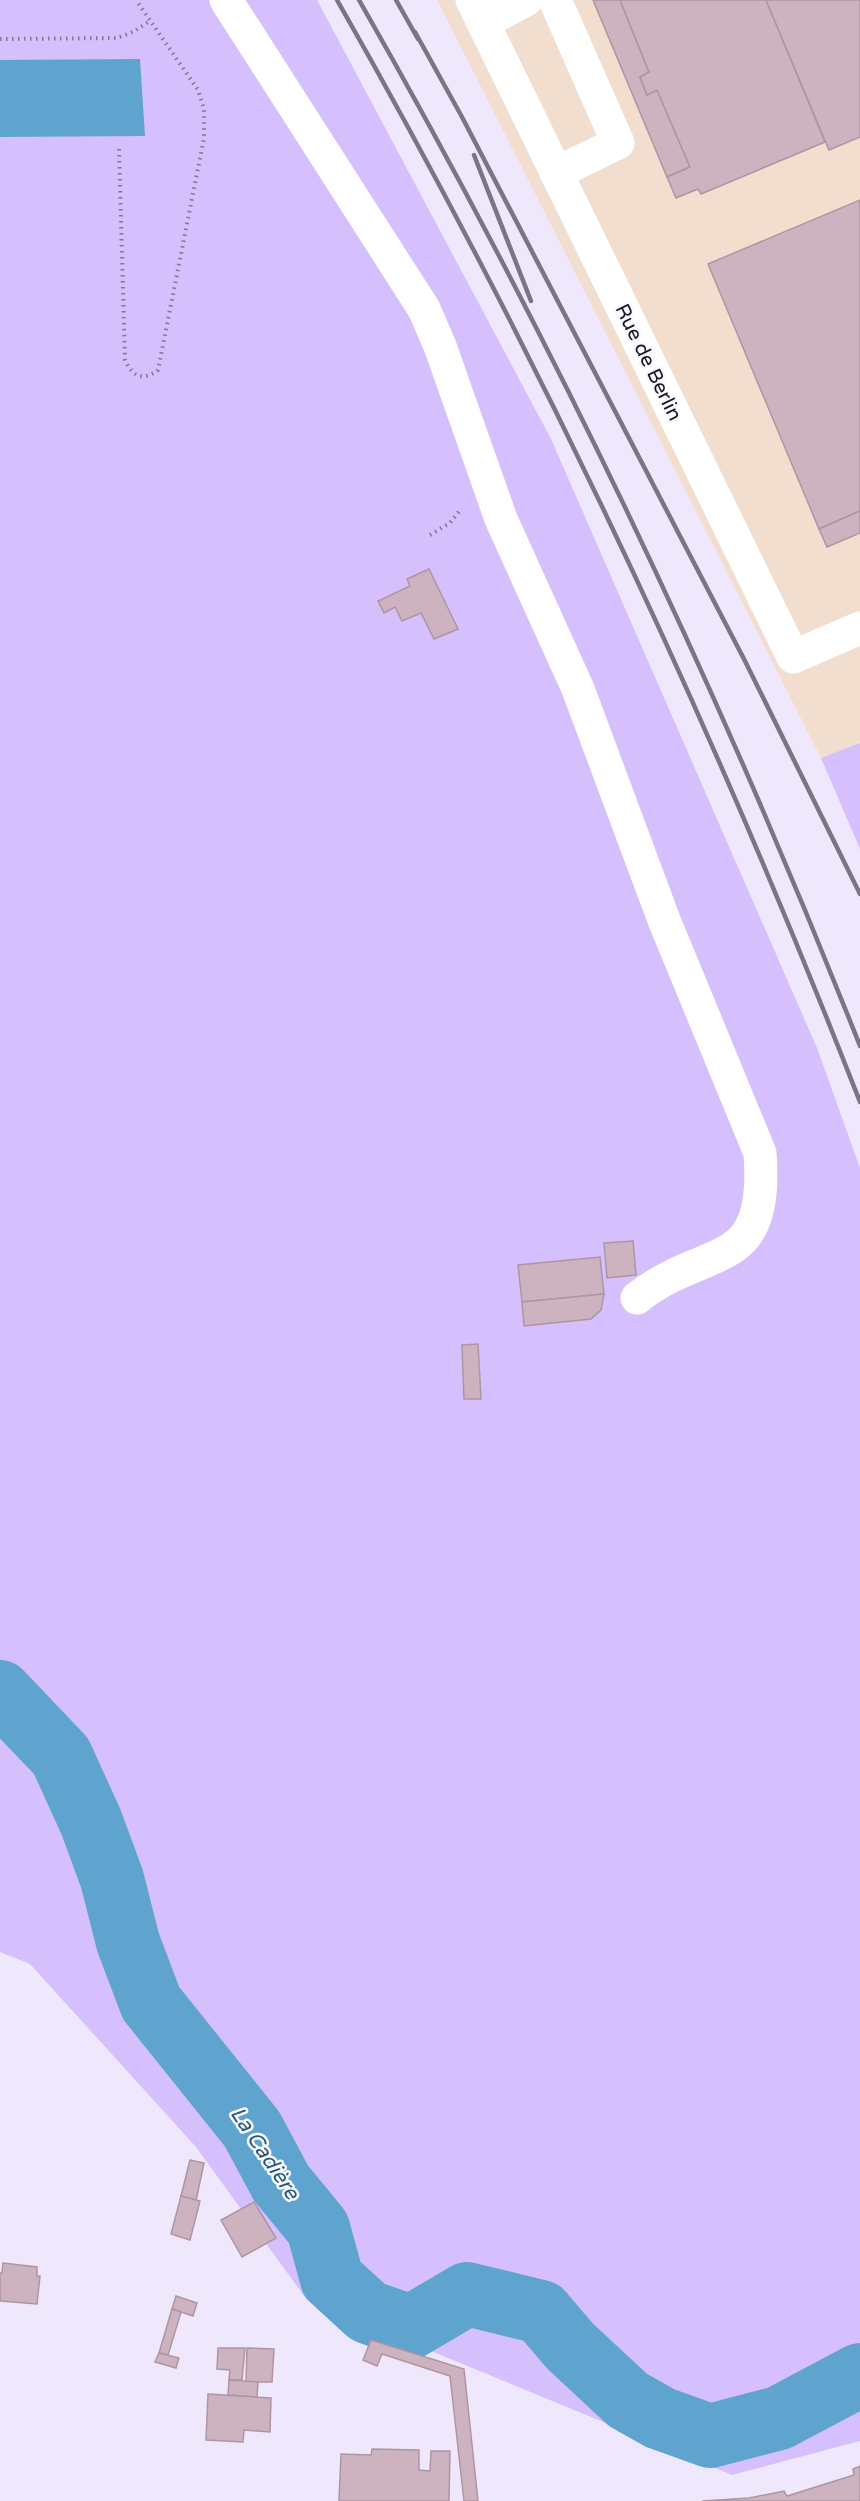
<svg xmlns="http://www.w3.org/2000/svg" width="860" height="2501" viewBox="0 0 860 2501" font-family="'Varela Round',sans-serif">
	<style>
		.industrial { fill: #f1dece }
		.green { fill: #d5bffd }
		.water { fill: #5ea4cf }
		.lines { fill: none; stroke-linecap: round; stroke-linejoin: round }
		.river { stroke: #5ea4cf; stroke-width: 64 }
		.building { fill: #cdb2c0; stroke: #af95a2; stroke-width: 1.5 }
		.path { stroke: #807b89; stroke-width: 4; stroke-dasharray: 1.5 4.5; stroke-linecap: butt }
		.minor { stroke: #fff; stroke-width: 33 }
		.rail { stroke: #7a7583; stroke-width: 4.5 }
		.labels { text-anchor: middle; stroke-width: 5; stroke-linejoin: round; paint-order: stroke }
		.street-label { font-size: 20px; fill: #17141c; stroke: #faf8fe }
		.water-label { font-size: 21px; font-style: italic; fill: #235977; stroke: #faf8fe }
	</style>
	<rect width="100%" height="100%" fill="#efe8fd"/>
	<polygon class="industrial" points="437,0 860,0 860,743 821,758"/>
	<g class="green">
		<polygon points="0,0 317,0 551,439 817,1048 860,1168 860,2441 732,2475 307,2300 196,2147 30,1964 0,1952"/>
		<polygon points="860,743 860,849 821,758"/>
	</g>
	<polygon class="water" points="140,59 145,136 0,137 0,60"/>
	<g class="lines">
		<polyline class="river" points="0,1692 61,1756 91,1822 112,1879 128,1942 151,2003 252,2129 281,2183 318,2228 332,2279 368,2312 411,2327 467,2294 541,2312 570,2346 628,2400 660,2418 710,2436 779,2418 860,2375"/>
	</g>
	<g class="building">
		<polygon points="593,0 620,0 649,72 640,77 647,95 657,90 690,167 667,177"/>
		<polygon points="620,0 766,0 825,142 701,194 698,189 676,198 667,177 690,167 657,90 647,95 640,77 649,72"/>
		<polygon points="766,0 860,0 860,137 829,150"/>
		<polygon points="860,200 860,511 819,529 708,264"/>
		<polygon points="860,511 860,533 827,547 819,529"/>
		<polygon points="429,569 458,629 434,639 421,613 402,621 395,607 384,613 378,601 410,586 407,579"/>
		<polygon points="633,1241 636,1275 607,1278 604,1243"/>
		<polygon points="600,1257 604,1294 522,1302 518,1265"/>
		<polygon points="604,1294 601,1310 591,1319 524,1326 522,1302"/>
		<polygon points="478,1344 481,1399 464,1399 462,1345"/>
		<polygon points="190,2160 204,2163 196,2201 181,2196"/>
		<polygon points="181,2196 200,2201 190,2240 171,2234"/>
		<polygon points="254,2202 276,2238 242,2257 221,2220"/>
		<polygon points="3,2263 37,2267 37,2276 40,2276 37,2304 0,2301 0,2273 2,2273"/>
		<polygon points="176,2296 197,2303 193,2316 172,2309"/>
		<polygon points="172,2309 181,2312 168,2355 159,2353"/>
		<polygon points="371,2340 464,2369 478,2501 464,2501 450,2376 382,2354 377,2366 363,2360"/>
		<polygon points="218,2348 245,2348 242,2380 229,2380 230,2370 217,2369"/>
		<polygon points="247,2348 274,2349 272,2382 246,2382"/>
		<polygon points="159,2353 179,2358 176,2368 155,2362"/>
		<polygon points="229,2380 258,2382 257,2397 228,2395"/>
		<polygon points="208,2394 271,2398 270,2432 244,2430 243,2442 206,2440"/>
		<polygon points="372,2449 419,2450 419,2470 430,2471 431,2451 450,2451 449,2501 339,2501 341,2454 371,2455"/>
		<polygon points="860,2466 860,2501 702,2501 749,2498 784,2491 787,2496 854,2475 853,2469"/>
	</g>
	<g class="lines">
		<g class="path">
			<polyline points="0,39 117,38 133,32 150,21"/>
			<path d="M119 149 125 360C132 376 143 382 158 370L204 138V109L198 90 136 0"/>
			<polyline points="430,535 450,523 461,509"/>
		</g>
		<g class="minor">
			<path d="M226 0 424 309 440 346 501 519 578 689 664 920 760 1153C769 1275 708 1242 637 1298"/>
			<polyline points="472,0 793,657 860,628"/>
			<polyline points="555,0 618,143 556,173"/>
			<polyline points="483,23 526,0"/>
		</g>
		<g class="rail">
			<path d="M337 0C539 354 712 723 860 1102"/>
			<path d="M359 0C551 336 718 686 860 1046"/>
			<polyline points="396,0 418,39"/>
			<polyline points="415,32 462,117 745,661 860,894"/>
			<polyline points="474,155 531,301"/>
		</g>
	</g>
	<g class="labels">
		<g class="street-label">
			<text transform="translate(649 362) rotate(64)" y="7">Rue de Berlin</text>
		</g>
		<g class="water-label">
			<text transform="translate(265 2153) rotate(56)" y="7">La Cadière</text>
		</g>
	</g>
</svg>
